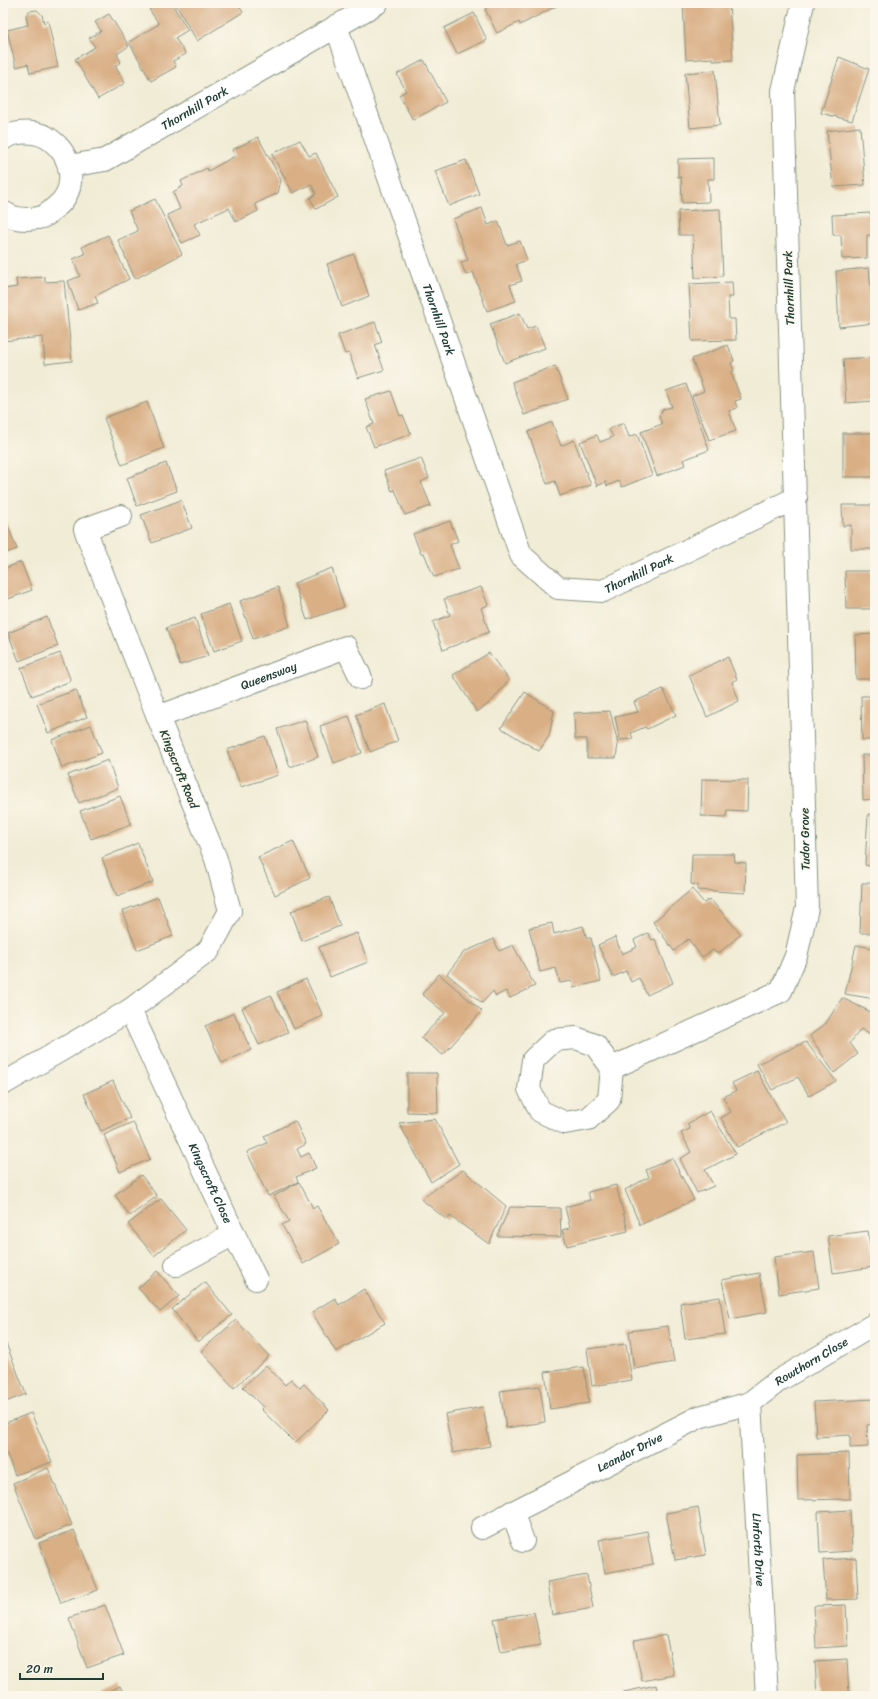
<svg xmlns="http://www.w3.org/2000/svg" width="878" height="1699" viewBox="0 0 878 1699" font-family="Sriracha,sans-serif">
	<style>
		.building { fill: #d9af85 }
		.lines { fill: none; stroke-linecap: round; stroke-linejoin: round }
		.minor-casing { stroke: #889484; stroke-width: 24 }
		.minor { stroke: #fff; stroke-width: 22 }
		.labels { text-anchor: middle; stroke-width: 3; stroke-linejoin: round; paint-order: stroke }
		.street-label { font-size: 12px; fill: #1f3d34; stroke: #fbf7ec }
	</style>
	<rect width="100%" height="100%" fill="#fbf7ec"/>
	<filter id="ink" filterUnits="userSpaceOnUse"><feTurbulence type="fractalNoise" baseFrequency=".025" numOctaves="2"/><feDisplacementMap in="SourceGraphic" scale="8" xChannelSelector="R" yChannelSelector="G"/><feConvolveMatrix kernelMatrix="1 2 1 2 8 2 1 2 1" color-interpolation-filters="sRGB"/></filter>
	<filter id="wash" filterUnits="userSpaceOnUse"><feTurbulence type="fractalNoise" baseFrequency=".012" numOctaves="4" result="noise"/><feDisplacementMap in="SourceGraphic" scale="16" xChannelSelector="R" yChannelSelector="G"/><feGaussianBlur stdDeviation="0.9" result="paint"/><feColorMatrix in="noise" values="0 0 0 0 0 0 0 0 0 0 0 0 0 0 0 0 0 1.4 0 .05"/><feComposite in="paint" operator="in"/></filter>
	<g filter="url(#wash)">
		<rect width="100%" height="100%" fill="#f1ecd5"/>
		<g id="blocks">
			<g class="building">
				<polygon points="160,3 166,3 168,6 172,4 188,30 175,38 186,54 173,61 176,67 151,81 129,42 159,24 149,9"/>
				<polygon points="179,3 237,3 243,12 197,41 176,5"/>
				<polygon points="496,3 560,3 560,4 520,25 519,22 497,33 485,9"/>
				<polygon points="683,3 729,3 733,60 713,61 713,58 686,60"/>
				<polygon points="37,10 42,15 44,23 48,21 58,67 30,73 28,64 16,67 7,30 28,25 26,15 29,11"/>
				<polygon points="474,13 487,40 457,54 444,28"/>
				<polygon points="109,14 129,46 117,54 121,62 115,66 125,83 98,99 75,59 95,47 89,38 101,31 95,22"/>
				<polygon points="839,57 869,69 852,121 821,113"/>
				<polygon points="424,60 446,102 413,120 399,95 406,91 397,74"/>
				<polygon points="715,70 720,125 690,128 685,73"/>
				<polygon points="860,127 865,185 833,187 827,131"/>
				<polygon points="258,137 281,180 278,193 255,204 258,211 236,222 229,208 194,224 200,235 182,243 167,215 180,209 173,192 183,186 181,181 207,168 208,171 235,156 232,150"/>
				<polygon points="300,140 309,156 316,153 338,197 316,209 310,198 316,194 311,184 293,193 272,154"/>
				<polygon points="714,158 714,179 708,179 709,202 682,203 681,177 678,177 678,159"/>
				<polygon points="466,160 479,194 449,206 435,171"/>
				<polygon points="155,199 182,254 135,279 118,240 138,231 129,211"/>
				<polygon points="482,208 488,225 498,221 507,245 520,241 527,260 516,264 522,281 510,285 516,301 487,311 473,272 466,275 461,262 468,260 453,219"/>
				<polygon points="720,209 723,276 695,278 693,235 679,235 678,211"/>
				<polygon points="871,213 872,235 867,235 867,258 842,259 841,235 833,235 832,215"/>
				<polygon points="108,235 129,279 95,296 98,303 78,310 68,281 80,276 73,259 85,254 82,247"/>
				<polygon points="354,254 369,296 342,307 327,264"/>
				<polygon points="869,268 874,323 839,327 836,271"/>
				<polygon points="45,277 45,282 64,281 72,361 45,364 43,337 3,341 3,289 17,287 16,279"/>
				<polygon points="732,282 733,297 728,297 729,319 735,319 736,340 692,341 689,284"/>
				<polygon points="520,313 527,329 536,326 545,348 505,363 490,324"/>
				<polygon points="375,322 382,342 375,345 384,370 358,378 349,353 345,354 338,335"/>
				<polygon points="728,345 734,361 731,363 734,371 731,372 741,399 735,401 737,408 729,411 736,431 709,440 692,396 704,391 692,359"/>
				<polygon points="874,357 875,401 846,403 843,359"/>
				<polygon points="555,366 568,399 524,415 512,382"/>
				<polygon points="686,384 709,450 683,460 685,465 657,476 641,432 662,424 659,416 663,409 672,407 666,391"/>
				<polygon points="391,391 400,416 403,415 411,434 374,447 366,427 374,424 365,399"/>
				<polygon points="147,402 164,448 122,465 104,418"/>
				<polygon points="552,422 561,446 574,440 591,485 560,496 555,481 547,484 528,432"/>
				<polygon points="624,423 629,437 637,434 652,475 622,487 619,481 607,486 606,482 597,486 580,442 597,435 600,442 613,437 609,429"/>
				<rect x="843" y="433" width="30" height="44"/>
				<polygon points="421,458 429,478 421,482 431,506 405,515 395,490 392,491 384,471"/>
				<polygon points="166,463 177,491 137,506 127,478"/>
				<polygon points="181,500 192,528 152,543 141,515"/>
				<polygon points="842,505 875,505 875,549 851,549 851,525 843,526"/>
				<polygon points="6,521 17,549 3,554 3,522"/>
				<polygon points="450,521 458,541 450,545 459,569 434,577 424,553 421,554 413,534"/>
				<polygon points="21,562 32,590 3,601 3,569"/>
				<polygon points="332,568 344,607 307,620 294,583"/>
				<polygon points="845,571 871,571 872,584 875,583 875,609 846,609"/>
				<polygon points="278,587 290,626 253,639 240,601"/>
				<polygon points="481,587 488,605 481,608 489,632 443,650 433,622 450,615 444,599"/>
				<polygon points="229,604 242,641 214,651 201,614"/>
				<polygon points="47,617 58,646 19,661 8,633"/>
				<polygon points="195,618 208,656 180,665 166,628"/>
				<polygon points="875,634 875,679 856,679 855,635"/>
				<polygon points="60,653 71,681 32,696 21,668"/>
				<polygon points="489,653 509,680 491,702 477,712 453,675"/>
				<polygon points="728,657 737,679 732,682 739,701 707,717 689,675"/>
				<polygon points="663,689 676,715 647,729 645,727 631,733 633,739 620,740 615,717 638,712 634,702"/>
				<polygon points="76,690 87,717 48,733 37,704"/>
				<polygon points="525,692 554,711 549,736 539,751 501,728"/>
				<polygon points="861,696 875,696 875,740 862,740"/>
				<polygon points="385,704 398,741 370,752 356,715"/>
				<polygon points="610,711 618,744 616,758 587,758 587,739 575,739 574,713"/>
				<polygon points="349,716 362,753 334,763 320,726"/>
				<polygon points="305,720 318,757 290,767 277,729"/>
				<polygon points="91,725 102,753 62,768 52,740"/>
				<polygon points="265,736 278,775 241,787 227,750"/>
				<polygon points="862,755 875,755 875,799 863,800"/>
				<polygon points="108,760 118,788 79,803 68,775"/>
				<polygon points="702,779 748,780 747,811 727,810 726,817 701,816"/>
				<polygon points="120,796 131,824 91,839 80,811"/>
				<polygon points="868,814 875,815 875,867 865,865"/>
				<polygon points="293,841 310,878 275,895 258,857"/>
				<polygon points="138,843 153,882 117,896 102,858"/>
				<polygon points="692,854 734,854 735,862 746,863 745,893 698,890 698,885 691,884"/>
				<polygon points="862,883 875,883 875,933 860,933"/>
				<polygon points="692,889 704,903 710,899 741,934 718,954 713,950 702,957 688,939 674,951 653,922"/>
				<polygon points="158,897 173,936 137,950 122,911"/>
				<polygon points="329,897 340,926 302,941 291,911"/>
				<polygon points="552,923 554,934 583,926 587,938 591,938 601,981 573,988 572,981 560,983 556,968 540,972 529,928"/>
				<polygon points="357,933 368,962 330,977 319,947"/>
				<polygon points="648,933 652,940 655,939 673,983 647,995 639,978 631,982 626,971 613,977 598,945 615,937 622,954 637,947 634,940"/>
				<polygon points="494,939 499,951 513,945 535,986 510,998 506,991 496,996 493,991 482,1003 447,974 464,952"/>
				<polygon points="875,942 875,999 845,994 856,945 873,948"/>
				<polygon points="439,974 482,1011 443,1055 421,1038 445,1013 422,994"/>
				<polygon points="306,979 323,1016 294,1029 277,992"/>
				<polygon points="271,995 288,1032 259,1045 242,1008"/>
				<polygon points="842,998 875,1014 875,1033 872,1036 861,1029 850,1043 858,1054 834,1073 810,1036 826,1023"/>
				<polygon points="234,1013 251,1050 222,1063 205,1026"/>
				<polygon points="806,1042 836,1081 809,1096 798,1077 772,1090 757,1064"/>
				<polygon points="757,1071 786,1122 737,1147 721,1118 731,1112 723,1097 736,1091 732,1083"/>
				<polygon points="407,1073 437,1073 438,1113 407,1112"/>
				<polygon points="113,1081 130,1118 101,1131 84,1094"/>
				<polygon points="710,1111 736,1154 705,1170 714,1186 697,1193 680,1159 691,1152 681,1133 690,1129 687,1124"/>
				<polygon points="435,1119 459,1164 431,1182 399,1123"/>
				<polygon points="295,1121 306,1144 297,1149 301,1157 309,1153 316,1168 296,1177 298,1182 268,1196 247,1152 267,1143 264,1136"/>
				<polygon points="133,1122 150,1159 120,1172 104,1135"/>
				<polygon points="672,1158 694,1200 640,1225 625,1190 649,1177 646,1170"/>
				<polygon points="463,1170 506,1206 489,1244 450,1216 447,1220 421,1199"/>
				<polygon points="141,1175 157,1196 130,1216 115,1195"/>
				<polygon points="299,1182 313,1208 317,1206 339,1244 303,1264 282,1225 289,1221 274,1196"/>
				<polygon points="616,1185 628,1231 567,1246 562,1230 570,1228 565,1207 590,1200 588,1192"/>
				<polygon points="161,1199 186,1230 154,1256 128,1224"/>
				<polygon points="510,1207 560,1208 561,1237 497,1236"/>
				<polygon points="868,1231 873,1267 833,1273 828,1236"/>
				<polygon points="814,1252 819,1288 779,1294 774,1257"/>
				<polygon points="157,1271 179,1296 160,1312 138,1288"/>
				<polygon points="759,1273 767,1312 730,1319 722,1280"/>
				<polygon points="205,1282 232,1315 198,1342 172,1309"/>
				<polygon points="364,1289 385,1323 336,1352 312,1312 335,1298 339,1305"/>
				<polygon points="720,1297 725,1334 685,1339 680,1303"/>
				<polygon points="236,1320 269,1356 234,1388 201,1351"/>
				<polygon points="668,1326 674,1362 634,1369 629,1331"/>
				<polygon points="5,1341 26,1394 3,1403 3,1342"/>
				<polygon points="626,1344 632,1380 592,1386 587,1349"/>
				<polygon points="266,1365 285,1385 291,1379 300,1388 304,1384 329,1410 295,1443 261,1409 263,1407 243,1387"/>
				<polygon points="584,1367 589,1403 550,1409 545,1372"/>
				<polygon points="540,1386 545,1422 506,1428 500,1391"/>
				<polygon points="875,1399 875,1424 867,1425 868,1447 850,1448 850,1435 816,1437 814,1402"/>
				<polygon points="483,1407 490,1446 453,1453 445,1414"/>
				<polygon points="31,1413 52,1462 15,1475 3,1444 3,1424"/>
				<polygon points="849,1453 850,1499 798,1500 797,1455"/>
				<polygon points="48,1468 72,1525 36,1539 13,1483"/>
				<polygon points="698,1507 706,1555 675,1560 666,1513"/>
				<polygon points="850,1510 852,1551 820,1553 818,1512"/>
				<polygon points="74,1530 98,1590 61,1603 39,1543"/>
				<polygon points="647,1531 653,1564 605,1573 599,1540"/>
				<polygon points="856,1558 858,1599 826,1600 823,1560"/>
				<polygon points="587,1575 593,1608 552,1615 547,1582"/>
				<polygon points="105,1605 124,1655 87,1668 69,1618"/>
				<polygon points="846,1605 848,1646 816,1648 814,1606"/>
				<polygon points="534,1612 541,1645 501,1652 494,1619"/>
				<polygon points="666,1635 674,1675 642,1681 634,1641"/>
				<polygon points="847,1659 849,1696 817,1696 815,1661"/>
				<polygon points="656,1685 658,1696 625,1696 624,1692"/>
				<polygon points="120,1686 125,1696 98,1696"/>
			</g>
		</g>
	</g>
	<g filter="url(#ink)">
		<use href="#blocks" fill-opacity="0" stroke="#889484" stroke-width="1"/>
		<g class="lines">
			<defs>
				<g id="minor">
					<path id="s1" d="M336 26 521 555 558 588 603 591 796 498"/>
					<path d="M3 139C16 130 39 130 52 141 73 157 78 190 56 207 50 212 46 217 38 218 26 220 14 220 3 212"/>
					<path id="s2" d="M69 166 105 160 377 3"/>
					<path id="s3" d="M158 717 346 647 361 678"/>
					<path id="s4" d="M130 1010 234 1234 256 1279"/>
					<polygon points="576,1038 595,1045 612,1068 609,1100 588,1119 565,1123 540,1111 529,1089 533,1060 554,1040"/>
					<polyline points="612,1068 781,991 796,956 807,908 783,91 803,3"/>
					<polyline points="3,1084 130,1010 178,974 209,950 230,911 216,859 158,717 85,529 121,516"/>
					<polyline points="176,1265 234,1234"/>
					<path id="s5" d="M750 1403 767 1696"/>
					<polyline points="512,1512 523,1541"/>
					<path id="s6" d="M482 1528 699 1417 750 1403 778 1381 875 1324"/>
				</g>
			</defs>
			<use href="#minor" class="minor-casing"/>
			<use href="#minor" class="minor"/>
		</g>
	</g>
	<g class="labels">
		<g class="street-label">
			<text dy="4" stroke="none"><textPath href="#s2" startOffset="140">Thornhill Park</textPath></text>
			<text transform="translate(789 288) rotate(-92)" y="4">Thornhill Park</text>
			<text dy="4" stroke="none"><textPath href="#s1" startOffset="311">Thornhill Park</textPath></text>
			<text dy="4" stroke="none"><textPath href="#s1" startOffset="695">Thornhill Park</textPath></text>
			<text dy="4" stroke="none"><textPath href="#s3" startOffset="118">Queensway</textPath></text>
			<text transform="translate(179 769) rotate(68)" y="4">Kingscroft Road</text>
			<text transform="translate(805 839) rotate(-91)" y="4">Tudor Grove</text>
			<text dy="4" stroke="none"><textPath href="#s4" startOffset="191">Kingscroft Close</textPath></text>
			<text dy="4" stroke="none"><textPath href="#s6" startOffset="371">Rowthorn Close</textPath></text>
			<text dy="4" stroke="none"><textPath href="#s6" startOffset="166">Leandor Drive</textPath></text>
			<text dy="4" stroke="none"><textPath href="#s5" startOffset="147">Linforth Drive</textPath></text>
		</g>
	</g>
	<rect width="878" height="1699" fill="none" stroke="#fbf7ec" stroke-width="16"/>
	<path d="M20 1673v6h83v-6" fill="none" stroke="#1f3d34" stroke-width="2"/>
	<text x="26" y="1673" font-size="12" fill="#1f3d34" stroke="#fbf7ec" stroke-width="3" paint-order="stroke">20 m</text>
</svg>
